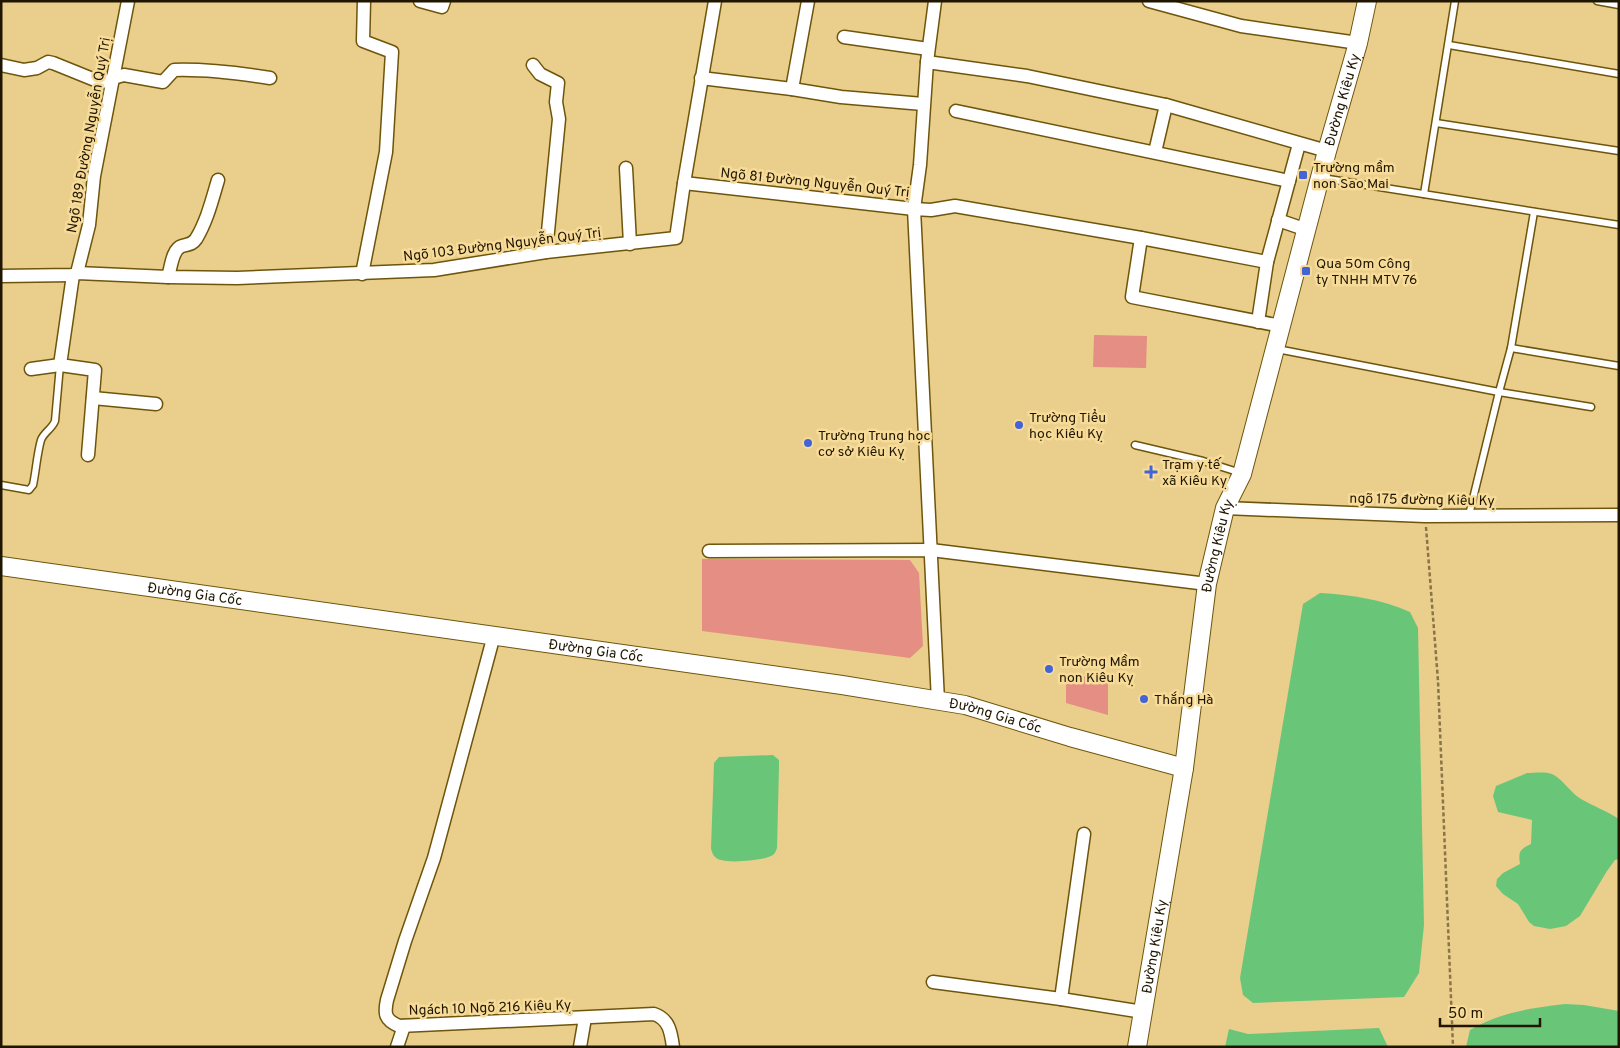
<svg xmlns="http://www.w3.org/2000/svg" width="1620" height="1048" viewBox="0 0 1620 1048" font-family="Overpass,sans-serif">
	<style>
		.green { fill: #e48e84 }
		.water { fill: #69c679 }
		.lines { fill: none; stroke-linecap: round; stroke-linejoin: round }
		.lane-casing { stroke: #6e550b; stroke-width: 9 }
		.street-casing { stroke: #6e550b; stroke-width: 15 }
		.secondary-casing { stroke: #6e550b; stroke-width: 20 }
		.path { stroke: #897548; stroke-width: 2.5; stroke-dasharray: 4 2.5; stroke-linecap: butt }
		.lane { stroke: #fff; stroke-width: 6 }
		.street { stroke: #fff; stroke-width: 12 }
		.secondary { stroke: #fff; stroke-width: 18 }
		.poi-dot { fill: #4364d7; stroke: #f7db98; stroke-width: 2 }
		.labels { text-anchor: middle; stroke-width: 5; stroke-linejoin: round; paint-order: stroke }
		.street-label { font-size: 14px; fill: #201600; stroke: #f7db98 }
		.poi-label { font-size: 14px; fill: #201600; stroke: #f7db98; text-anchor: start }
	</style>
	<rect width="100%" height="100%" fill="#eace8c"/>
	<g class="green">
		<polygon points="1094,335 1147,336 1146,368 1093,367"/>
		<polygon points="702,559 910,560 919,573 923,646 910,658 702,631"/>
		<polygon points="1066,676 1108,677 1108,715 1066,703"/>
	</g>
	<g class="water">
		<path d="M1320 593C1353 595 1380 599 1410 612L1418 628 1424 925 1419 973 1404 997 1253 1003 1243 995 1240 978 1303 604Z"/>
		<path d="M773 755 779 760V767L777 848C776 851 775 853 773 855 764 861 730 863 721 860 715 859 712 854 711 848L714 763 719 757Z"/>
		<path d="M1527 773C1535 773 1547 771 1554 775 1563 780 1571 793 1581 799 1593 806 1607 811 1619 819V859L1615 860 1607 871 1580 916 1566 926 1550 929 1534 926 1529 922 1518 904 1503 894 1496 886 1497 879 1503 873 1520 864C1518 852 1520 849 1531 844L1532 820 1498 812 1493 796 1496 786Z"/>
		<path d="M1565 1004 1584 1005 1619 1011V1047H1466L1470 1030C1501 1012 1531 1008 1565 1004Z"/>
		<polygon points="1379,1028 1388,1047 1225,1047 1229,1029 1248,1034"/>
	</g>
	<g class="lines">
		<defs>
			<g id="lane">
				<polyline points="1597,1 1619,5"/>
				<polyline points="1449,45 1619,74"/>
				<polyline points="1436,123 1619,151"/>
				<polyline points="1322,178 1619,225"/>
				<polyline points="1424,194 1455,1"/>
				<polyline points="1511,348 1619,366"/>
				<polyline points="1277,349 1499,392 1511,348 1534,212"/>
				<polyline points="1135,445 1203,461 1241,473"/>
				<path d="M1 485 29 490 33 485C36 471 37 454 41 440 44 432 52 429 55 421L60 365"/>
				<polyline points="1469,515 1499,392 1591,407"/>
			</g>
			<g id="street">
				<polyline points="420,1 442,7 444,1"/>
				<polyline points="808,1 792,89 841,97 923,104"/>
				<polyline points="1149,1 1241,26 1358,43"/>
				<polyline points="844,37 928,49"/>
				<polyline points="927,62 1027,76 1166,105 1327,151"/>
				<path d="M1 65 24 70 37 68 48 62 53 63 100 82 109 81 113 78 124 75 163 82 174 70C206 69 238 73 270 78"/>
				<polyline points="533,65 540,74 558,83 556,102 559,119 546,252"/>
				<polyline points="701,78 792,89"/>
				<polyline points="956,111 1289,181"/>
				<polyline points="1155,152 1166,105"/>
				<polyline points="626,168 630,244"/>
				<polyline points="684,183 914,209 920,165 927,62 935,1"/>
				<polyline points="1278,220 1307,230"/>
				<polyline points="1141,238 1132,297 1281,326"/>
				<polyline points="77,273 89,225 94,176 128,1"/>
				<polyline points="362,274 386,152 392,52 363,41 364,1"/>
				<polyline points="73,275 60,365 95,370 88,455"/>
				<polyline points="1,276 73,275 77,273 168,277 237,278 434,270 546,252 676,238 684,183 715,1"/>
				<path d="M168 277C171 268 172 249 182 246 188 244 192 245 196 239 207 221 212 200 218 180"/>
				<polyline points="1258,322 1267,262"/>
				<polyline points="31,369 60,365"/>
				<polyline points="93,398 156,404"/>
				<polyline points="1225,508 1425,516 1619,515"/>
				<polyline points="709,551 931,550 1207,584"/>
				<path d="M494 635 434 858 405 941 387 1000C384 1014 385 1020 399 1026L654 1014C669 1019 671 1032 673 1047"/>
				<polyline points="938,701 914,209 931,210 955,206 1141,238 1267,262 1299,144"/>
				<polyline points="1084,834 1061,999 1143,1012"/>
				<polyline points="933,982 1061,999"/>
				<polyline points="397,1047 404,1026"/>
				<polyline points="580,1047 585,1018"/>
			</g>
			<g id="secondary">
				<path id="s1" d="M1 566 842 685 965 705 1070 737 1184 768"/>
				<path id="s2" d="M1137 1047 1184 768 1207 584 1225 508 1242 474 1327 151 1358 43 1367 1"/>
			</g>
		</defs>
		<use href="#lane" class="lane-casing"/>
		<use href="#street" class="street-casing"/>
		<use href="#secondary" class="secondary-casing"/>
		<polyline class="path" points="1426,527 1438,681 1453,1047"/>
		<use href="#lane" class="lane"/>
		<use href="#street" class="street"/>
		<use href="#secondary" class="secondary"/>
	</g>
	<g class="poi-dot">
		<rect x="1298" y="170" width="10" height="10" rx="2.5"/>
		<rect x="1301" y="266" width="10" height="10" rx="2.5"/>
		<circle cx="1019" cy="425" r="5"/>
		<circle cx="808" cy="443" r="5"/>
		<path d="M1148.5 464.5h5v5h5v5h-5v5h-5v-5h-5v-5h5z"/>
		<circle cx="1049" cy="669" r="5"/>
		<circle cx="1144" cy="699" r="5"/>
	</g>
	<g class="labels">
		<g class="street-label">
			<text dy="5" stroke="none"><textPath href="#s2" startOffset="972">Đường Kiêu Kỵ</textPath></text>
			<text transform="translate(88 135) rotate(-80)" y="5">Ngõ 189 Đường Nguyễn Quý Trị</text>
			<text transform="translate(815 182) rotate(6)" y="5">Ngõ 81 Đường Nguyễn Quý Trị</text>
			<text transform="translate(502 244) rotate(-7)" y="5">Ngõ 103 Đường Nguyễn Quý Trị</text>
			<text transform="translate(1422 499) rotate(1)" y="5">ngõ 175 đường Kiêu Kỵ</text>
			<text dy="5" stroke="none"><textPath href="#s2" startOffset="508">Đường Kiêu Kỵ</textPath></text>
			<text dy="5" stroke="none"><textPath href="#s1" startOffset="196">Đường Gia Cốc</textPath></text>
			<text dy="5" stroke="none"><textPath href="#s1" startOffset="601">Đường Gia Cốc</textPath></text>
			<text dy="5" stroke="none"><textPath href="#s1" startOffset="1006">Đường Gia Cốc</textPath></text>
			<text dy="5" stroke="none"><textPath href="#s2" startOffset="102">Đường Kiêu Kỵ</textPath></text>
			<text transform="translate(490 1007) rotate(-2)" y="5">Ngách 10 Ngõ 216 Kiêu Kỵ</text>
		</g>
		<g class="poi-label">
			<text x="1313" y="172">Trường mầm<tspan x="1313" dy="16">non Sao Mai</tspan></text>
			<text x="1316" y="268">Qua 50m Công<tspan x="1316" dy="16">ty TNHH MTV 76</tspan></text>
			<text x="1029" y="422">Trường Tiểu<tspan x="1029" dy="16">học Kiêu Kỵ</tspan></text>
			<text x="818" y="440">Trường Trung học<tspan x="818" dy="16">cơ sở Kiêu Kỵ</tspan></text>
			<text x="1162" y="469">Trạm y tế<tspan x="1162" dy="16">xã Kiêu Kỵ</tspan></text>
			<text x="1059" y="666">Trường Mầm<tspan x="1059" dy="16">non Kiêu Kỵ</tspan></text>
			<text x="1154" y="704">Thắng Hà</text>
		</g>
	</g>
	<rect width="1620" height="1048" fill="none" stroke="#201600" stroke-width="5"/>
	<path d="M1440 1018v8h100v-8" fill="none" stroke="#201600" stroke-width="2.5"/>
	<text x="1448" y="1018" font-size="15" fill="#201600" stroke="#f7db98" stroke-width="4" paint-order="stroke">50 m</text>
</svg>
